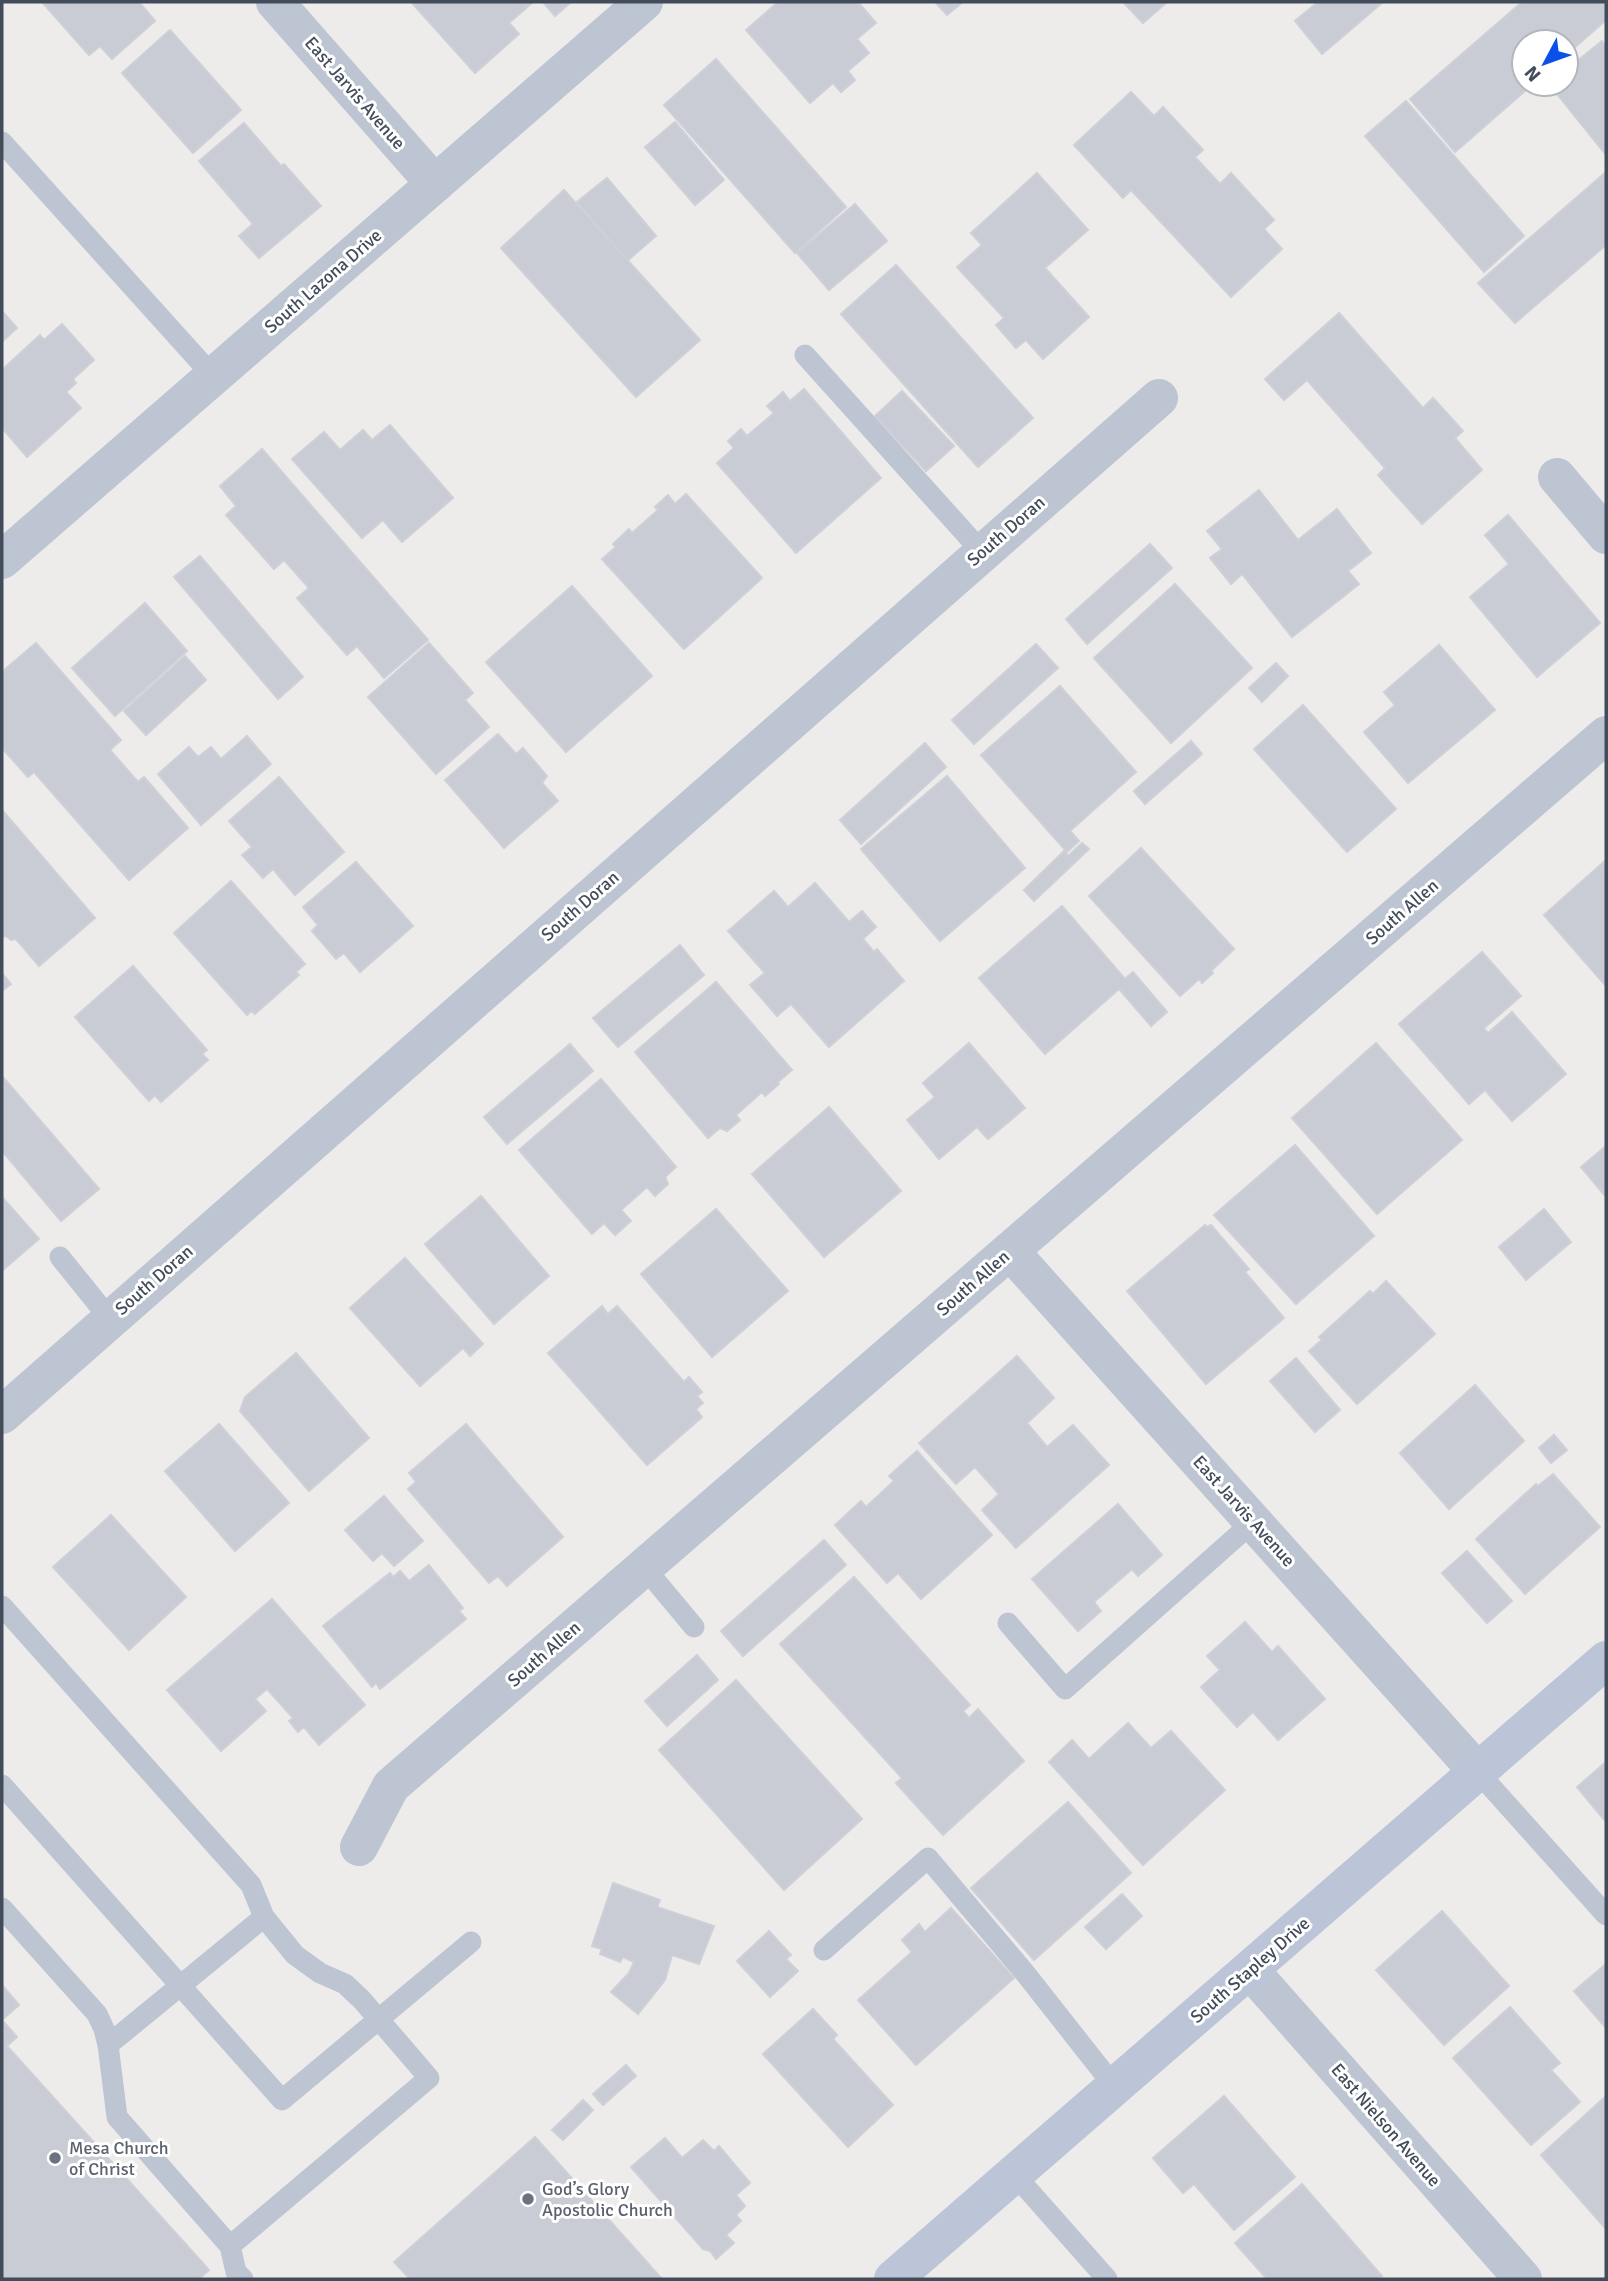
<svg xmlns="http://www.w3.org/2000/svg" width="1608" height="2281" viewBox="0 0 1608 2281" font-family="Signika,sans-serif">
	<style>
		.building { fill: #c9ccd4; stroke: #ced0d8; stroke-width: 2 }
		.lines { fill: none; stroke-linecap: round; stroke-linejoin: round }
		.service { stroke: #bdc5d2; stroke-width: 21 }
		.minor { stroke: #bdc5d2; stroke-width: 38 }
		.secondary { stroke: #bbc5d7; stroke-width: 38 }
		.worship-dot { fill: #6b7280; stroke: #fff; stroke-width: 2.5 }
		.labels { text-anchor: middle; stroke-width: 6; stroke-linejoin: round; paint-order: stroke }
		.street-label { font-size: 18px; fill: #424c5a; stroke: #fff }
		.worship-label { font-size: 18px; fill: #5b616d; stroke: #fff; text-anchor: start }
	</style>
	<rect width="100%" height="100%" fill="#eeebeb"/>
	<g class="building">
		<polygon points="42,2 139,2 155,21 112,59 100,46 89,55"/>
		<polygon points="411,2 533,2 509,23 519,34 475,73"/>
		<polygon points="543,2 571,2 555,16"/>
		<polygon points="778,2 858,2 876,23 857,39 869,53 848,71 855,80 841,92 833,83 810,103 746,30"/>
		<polygon points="935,2 963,2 947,15"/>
		<polygon points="1123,2 1167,2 1143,23"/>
		<polygon points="1318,2 1383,2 1322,54 1295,21"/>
		<polygon points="1522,2 1606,2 1606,20 1566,55 1566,42 1524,42 1524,84 1533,84 1455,152 1410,99"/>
		<polygon points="170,30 241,110 193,153 122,73"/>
		<polygon points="1602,41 1606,47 1606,155 1549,84 1566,84 1566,70"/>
		<polygon points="716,59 846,207 795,253 664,105"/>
		<polygon points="1131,92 1154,116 1163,107 1203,150 1195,157 1220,184 1231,173 1274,220 1264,229 1282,249 1231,297 1131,190 1123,198 1074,145"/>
		<polygon points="1406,101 1524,236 1484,272 1365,136"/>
		<polygon points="675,122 724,180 695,205 645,147"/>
		<polygon points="244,123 281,166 284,164 321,206 259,258 239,236 253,224 199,161"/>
		<polygon points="1606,172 1606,245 1515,323 1478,283"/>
		<polygon points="1037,173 1088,230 1045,268 1089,317 1043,359 1026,340 1016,348 996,325 1004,318 957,267 982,245 971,233"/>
		<polygon points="607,178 656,236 627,261 577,202"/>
		<polygon points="564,190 700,340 636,397 501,248"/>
		<polygon points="855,204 887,241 829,290 797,253"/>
		<polygon points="896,265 1033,418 978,467 841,314"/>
		<polygon points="2,311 17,328 2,342"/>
		<polygon points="1339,313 1423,408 1433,398 1463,431 1455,438 1482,470 1422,524 1378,475 1385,468 1307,380 1284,400 1265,379"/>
		<polygon points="62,324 94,360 73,379 76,383 66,392 81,408 27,457 2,428 2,370 40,335 44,340"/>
		<polygon points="804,389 881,478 796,553 717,463 734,448 728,441 741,429 747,436 774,413 767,406 783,392 790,401"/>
		<polygon points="902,391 954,446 926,471 875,416"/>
		<polygon points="390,425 453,498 402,542 383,520 362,538 292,459 324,432 340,450 363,430 372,440"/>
		<polygon points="262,449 428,640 384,678 357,646 347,655 297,598 309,588 284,560 274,569 226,515 236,506 220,486"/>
		<polygon points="1259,490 1298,540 1337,509 1371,553 1348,571 1359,584 1292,637 1242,574 1231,584 1210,558 1222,549 1207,531"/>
		<polygon points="686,494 762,578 684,649 602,559 616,547 613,544 629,529 632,533 658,510 655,507 668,495 675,504"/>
		<polygon points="1508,515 1600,623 1537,677 1470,597 1509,564 1485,535"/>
		<polygon points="1150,544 1172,568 1087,644 1066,619"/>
		<polygon points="200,556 303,677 278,699 174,577"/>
		<polygon points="1175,584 1252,668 1171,743 1094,658"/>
		<polygon points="572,586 652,676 566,752 486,662"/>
		<polygon points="145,603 187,651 115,716 72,668"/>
		<polygon points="36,643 121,740 110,750 138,782 144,777 188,828 129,880 34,772 28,777 2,748 2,672"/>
		<polygon points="429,643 473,693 465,700 489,727 436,774 368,697"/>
		<polygon points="1036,644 1058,668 974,744 952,720"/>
		<polygon points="1439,645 1495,710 1408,783 1364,732 1395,705 1384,692"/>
		<polygon points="185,656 206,680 146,735 124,711"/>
		<polygon points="1276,663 1288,676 1262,702 1249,688"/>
		<polygon points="1060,686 1136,772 1070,831 1079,841 1067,852 981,755"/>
		<polygon points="1303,705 1396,809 1347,852 1254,749"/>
		<polygon points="498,734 516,754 523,748 547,776 542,783 558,801 504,848 445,780"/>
		<polygon points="247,736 271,764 201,825 158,774 189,747 198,757 211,747 221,759"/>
		<polygon points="1191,741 1202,754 1145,804 1134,791"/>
		<polygon points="925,743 946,767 861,844 840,820"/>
		<polygon points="947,776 1025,868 940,941 861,849"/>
		<polygon points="279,777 344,852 295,895 273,869 263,878 242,855 252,847 229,821"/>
		<polygon points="2,810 95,918 39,966 16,939 11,940 6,936 2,937"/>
		<polygon points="1082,843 1089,849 1034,901 1024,890 1064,851 1068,856"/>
		<polygon points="1141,848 1234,949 1211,971 1213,973 1202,983 1199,979 1180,996 1089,896"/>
		<polygon points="1606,860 1606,986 1544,915"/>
		<polygon points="356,862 413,926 360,972 344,953 336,959 312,931 318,925 303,907"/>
		<polygon points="231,881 305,964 296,972 299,975 255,1014 251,1011 247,1015 174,933"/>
		<polygon points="815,883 849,922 862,911 876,927 863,939 874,952 877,949 904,981 829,1047 791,1004 777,1016 750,985 765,973 728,931 774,891 788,907"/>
		<polygon points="1062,906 1125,979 1133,972 1167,1012 1151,1026 1119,989 1045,1054 979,978"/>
		<polygon points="680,945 704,975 618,1047 593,1018"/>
		<polygon points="1482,952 1521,996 1484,1028 1488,1033 1512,1012 1566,1074 1512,1121 1485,1090 1469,1104 1399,1024"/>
		<polygon points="133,966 207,1050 202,1054 208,1060 161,1102 155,1095 149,1101 75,1017"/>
		<polygon points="2,973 11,984 2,991"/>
		<polygon points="716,982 792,1070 778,1082 779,1084 765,1096 762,1092 736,1115 740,1120 727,1131 720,1128 708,1138 635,1052"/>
		<polygon points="969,1043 1025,1108 988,1139 977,1127 939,1159 907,1120 935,1097 923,1083"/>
		<polygon points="1376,1043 1462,1140 1377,1214 1292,1118"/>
		<polygon points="570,1044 593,1071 507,1144 484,1117"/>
		<polygon points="2,1076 99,1189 61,1221 2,1151"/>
		<polygon points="601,1079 676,1167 665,1177 668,1184 655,1196 647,1187 621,1210 631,1221 615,1235 604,1223 592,1234 519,1150"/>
		<polygon points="829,1107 901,1191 824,1257 752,1174"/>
		<polygon points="1295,1145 1374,1236 1296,1304 1214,1215"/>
		<polygon points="1606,1146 1606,1197 1581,1167"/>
		<polygon points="481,1196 549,1276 494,1324 425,1244"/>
		<polygon points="2,1197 39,1239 3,1270 2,1269"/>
		<polygon points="716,1209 788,1291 712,1357 641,1274"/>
		<polygon points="1544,1209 1571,1242 1526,1280 1499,1247"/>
		<polygon points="1205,1225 1207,1227 1211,1225 1249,1269 1245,1272 1284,1318 1206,1384 1127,1291"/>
		<polygon points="405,1258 483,1344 470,1356 463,1348 420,1386 350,1308"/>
		<polygon points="1386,1281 1435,1334 1357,1404 1309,1351 1322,1340 1319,1337 1370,1291 1373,1294"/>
		<polygon points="602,1306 608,1314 617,1306 684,1382 689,1377 702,1392 697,1396 703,1403 696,1409 702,1417 647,1465 548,1353"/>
		<polygon points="296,1353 369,1438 309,1491 240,1411 245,1397"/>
		<polygon points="1017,1356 1054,1398 1027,1423 1047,1447 1073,1425 1109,1465 1016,1548 982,1510 999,1494 975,1467 956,1484 919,1443"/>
		<polygon points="1296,1358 1340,1410 1315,1432 1270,1381"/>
		<polygon points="1475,1385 1524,1441 1449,1509 1400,1453"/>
		<polygon points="219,1424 289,1503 235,1551 165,1471"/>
		<polygon points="466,1424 563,1537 507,1586 498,1576 489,1583 408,1489 416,1482 409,1473"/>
		<polygon points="1554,1435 1567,1450 1551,1463 1539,1448"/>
		<polygon points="917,1451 992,1535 921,1599 898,1573 887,1583 835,1525 861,1501 866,1507 894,1481 889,1476"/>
		<polygon points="1553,1474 1600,1527 1525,1594 1476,1539 1536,1484 1538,1486"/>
		<polygon points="384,1496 423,1541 394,1566 382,1553 373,1561 345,1530"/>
		<polygon points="1118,1504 1162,1555 1138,1576 1132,1569 1094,1602 1101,1611 1078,1631 1032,1579"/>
		<polygon points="111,1515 186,1597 129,1650 53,1567"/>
		<polygon points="824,1540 846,1565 743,1656 721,1631"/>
		<polygon points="1467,1551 1512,1601 1487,1623 1442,1573"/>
		<polygon points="429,1565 463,1608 459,1611 466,1619 380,1689 376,1683 372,1687 323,1626 390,1573 393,1577 400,1571 409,1581"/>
		<polygon points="854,1577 970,1705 963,1711 969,1718 978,1709 1024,1761 943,1835 896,1783 902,1778 780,1644"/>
		<polygon points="272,1599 365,1705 319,1745 304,1727 298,1732 289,1721 293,1718 267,1689 255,1699 266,1711 221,1751 167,1690"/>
		<polygon points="1245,1622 1272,1652 1278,1646 1325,1699 1278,1740 1253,1712 1237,1727 1201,1687 1220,1670 1207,1656"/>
		<polygon points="697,1655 718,1680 667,1726 645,1701"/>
		<polygon points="736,1680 862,1819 784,1890 659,1750"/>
		<polygon points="1128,1723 1151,1748 1171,1731 1225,1790 1143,1865 1049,1762 1072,1740 1089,1759"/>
		<polygon points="1606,1762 1606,1822 1577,1787"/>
		<polygon points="1068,1802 1131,1873 1034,1960 971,1888"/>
		<polygon points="613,1883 660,1900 657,1907 714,1926 699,1964 672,1955 665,1980 638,2014 611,1992 629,1973 634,1962 623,1957 620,1962 600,1954 602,1949 592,1946"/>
		<polygon points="1122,1894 1142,1916 1106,1949 1085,1927"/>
		<polygon points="951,1908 1014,1978 916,2065 858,2000 912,1952 902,1940 919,1924 925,1932"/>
		<polygon points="1442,1911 1509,1986 1444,2045 1376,1970"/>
		<polygon points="769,1931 791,1955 786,1959 798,1971 770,1997 737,1961"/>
		<polygon points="1606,1964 1606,2028 1574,1991"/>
		<polygon points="2,1985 19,2005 2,2020 17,2037 7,2046 209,2270 199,2279 2,2279"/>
		<polygon points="1510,2007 1560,2063 1551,2070 1580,2102 1531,2145 1453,2058"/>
		<polygon points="813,2009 837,2035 833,2039 893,2105 848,2147 763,2054"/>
		<polygon points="626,2065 636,2076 603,2105 593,2094"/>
		<polygon points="1224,2096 1295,2177 1234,2230 1194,2184 1183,2193 1153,2158"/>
		<polygon points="1606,2096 1606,2229 1541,2155"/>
		<polygon points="583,2100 593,2110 563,2140 552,2130"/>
		<polygon points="535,2137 662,2279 410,2279 394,2262"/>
		<polygon points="665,2138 682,2158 703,2140 714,2151 719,2146 750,2183 736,2195 745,2206 736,2215 741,2221 726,2235 734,2243 716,2259 710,2251 703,2249 631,2167"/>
		<polygon points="1302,2184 1382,2276 1378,2279 1267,2279 1235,2243"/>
	</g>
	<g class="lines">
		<g class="service">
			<polyline points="2,142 213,376"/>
			<polyline points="805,355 982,552"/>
			<polyline points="60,1257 110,1319"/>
			<polyline points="644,1567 694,1627"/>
			<polyline points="2,1606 251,1885 264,1917 295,1955 320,1973 345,1984 362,2000 429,2078 230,2246"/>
			<polyline points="1008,1623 1065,1689 1253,1522"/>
			<polyline points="1477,1771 1606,1915"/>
			<polyline points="2,1785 282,2100 471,1942"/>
			<polyline points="2,1908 97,2014 104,2029 108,2045 117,2117 230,2246 236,2272 243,2279"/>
			<polyline points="824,1950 928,1858 1025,1973 1114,2086"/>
			<polyline points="108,2045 264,1917"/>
			<polyline points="1014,2174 1107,2279"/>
		</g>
		<g class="minor">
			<polyline points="275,2 435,184"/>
			<polyline points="1557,477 1606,535"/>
			<polyline points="2,560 644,2"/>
			<polyline points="1010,1251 1477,1771"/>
			<polyline points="2,1415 1159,398"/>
			<polyline points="359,1847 391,1786 1606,735"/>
			<polyline points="1250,1970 1523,2279"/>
		</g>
		<polyline class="secondary" points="893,2279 1606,1660"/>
	</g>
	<g class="worship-dot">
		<circle cx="55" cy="2158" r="7"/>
		<circle cx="528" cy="2199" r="7"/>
	</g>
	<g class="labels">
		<g class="street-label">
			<text transform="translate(355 93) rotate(49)" y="6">East Jarvis Avenue</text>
			<text transform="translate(323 281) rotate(-41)" y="6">South Lazona Drive</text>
			<text transform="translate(1006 531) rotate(-41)" y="6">South Doran</text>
			<text transform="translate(580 906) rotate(-41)" y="6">South Doran</text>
			<text transform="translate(1402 912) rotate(-41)" y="6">South Allen</text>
			<text transform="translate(154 1280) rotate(-41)" y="6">South Doran</text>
			<text transform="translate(973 1283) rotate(-41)" y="6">South Allen</text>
			<text transform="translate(1244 1511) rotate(48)" y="6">East Jarvis Avenue</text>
			<text transform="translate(544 1654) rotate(-41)" y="6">South Allen</text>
			<text transform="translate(1250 1970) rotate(-41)" y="6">South Stapley Drive</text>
			<text transform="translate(1386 2125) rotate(49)" y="6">East Nielson Avenue</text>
		</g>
		<g class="worship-label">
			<text x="69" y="2154">Mesa Church<tspan x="69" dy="21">of Christ</tspan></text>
			<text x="542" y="2195">God’s Glory<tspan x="542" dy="21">Apostolic Church</tspan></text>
		</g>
	</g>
	<rect width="1608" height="2281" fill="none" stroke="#424c5a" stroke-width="7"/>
	<g transform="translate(1545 63) rotate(229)"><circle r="33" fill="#ffffff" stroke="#b3b7bd" stroke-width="2"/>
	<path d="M0-5L12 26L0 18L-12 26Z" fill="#0a50e9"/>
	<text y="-10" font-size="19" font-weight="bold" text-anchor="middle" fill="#424c5a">N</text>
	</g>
</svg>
